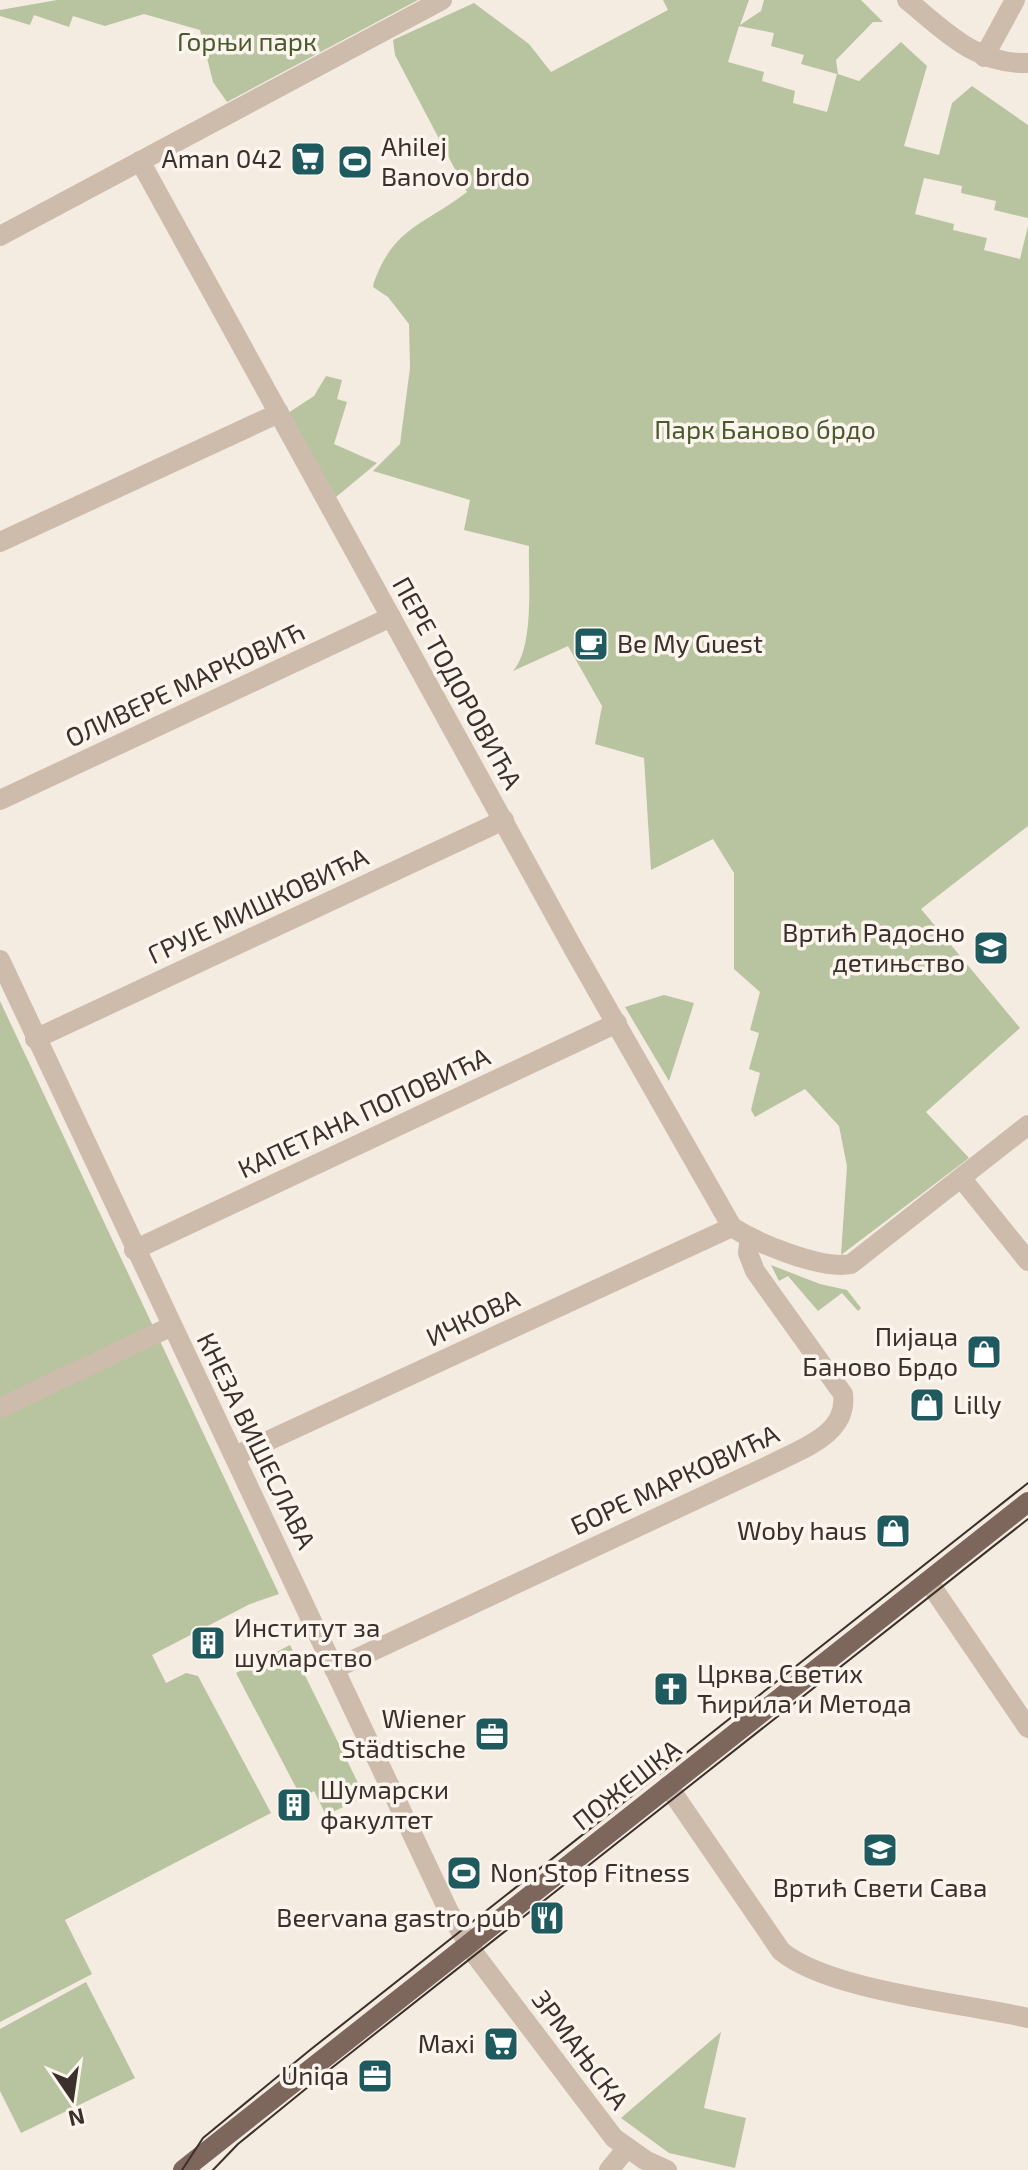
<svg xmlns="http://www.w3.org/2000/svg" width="1028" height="2170" viewBox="0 0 1028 2170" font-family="'Exo 2',sans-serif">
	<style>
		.green { fill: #b8c4a0; fill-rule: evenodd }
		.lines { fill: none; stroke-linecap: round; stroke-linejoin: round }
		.minor { stroke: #cdbbac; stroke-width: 20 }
		.major { stroke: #7d675c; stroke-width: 20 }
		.tram { stroke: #3b302b; stroke-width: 2 }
		.labels { text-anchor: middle; stroke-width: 7; stroke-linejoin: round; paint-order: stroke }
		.park-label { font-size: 26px; fill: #4a5a2e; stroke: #fbf5ee }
		.poi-label { font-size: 26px; fill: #3b302b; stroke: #fbf5ee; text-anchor: end }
		.street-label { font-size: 26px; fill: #3b302b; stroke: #fbf5ee }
	</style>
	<rect width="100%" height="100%" fill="#f4ebe1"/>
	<g class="green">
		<polygon points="57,0 418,0 227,102 213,82 200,30 144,14 105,26 73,16 69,27 34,15 30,25 0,16 0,10"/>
		<path d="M663 0H749L740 25 761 11 764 0H861L883 22H873L836 60 838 74 859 81 901 42 927 66 904 146 939 155 952 103 972 86 1028 125V218L994 210 996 201 961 193 962 186 924 178 915 214 954 224 953 230 987 238 984 250 1020 259 1028 226V826L921 909 1020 1028 926 1112 969 1158 841 1255 847 1166 839 1126 805 1089 755 1117 751 1110 760 1073 749 1069 759 1033 750 1030 760 992 734 969V873L713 839 651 870 644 758 595 744 602 706 568 646 513 671C535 646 528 578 529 546L464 530 470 500 373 471 400 444 410 368 409 324 388 297 373 287 374 282C394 227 424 225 467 192L395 55 393 40 474 3 529 44 551 72 668 10ZM739 26 774 33 771 46 804 55 801 64 837 74 827 112 793 103 795 91 762 81 764 72 728 62Z"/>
		<polygon points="326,376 342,380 337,399 347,402 334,444 377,463 336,497 288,413 314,396"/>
		<polygon points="664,995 694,1003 669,1081 625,1007"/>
		<polygon points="0,1001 279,1594 250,1604 152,1655 166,1683 186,1673 198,1676 271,1813 65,1920 92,1974 0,2022"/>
		<polygon points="771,1265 820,1284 847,1290 861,1308 858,1311 842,1293 818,1311 788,1276 779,1281"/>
		<polygon points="290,1645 365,1797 326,1815 314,1791 301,1797 236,1673"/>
		<polygon points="86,1982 135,2078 21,2133 0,2091 0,2029"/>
		<polygon points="721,2032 704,2108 746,2118 735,2168 669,2153 621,2118"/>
	</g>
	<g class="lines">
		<g class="minor">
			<path d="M907 0C945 31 976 65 1028 63"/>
			<polyline points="984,57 1015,0"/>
			<path d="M140 161 573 948 732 1227C757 1243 821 1270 851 1264L1028 1125"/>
			<polyline points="0,236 442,0"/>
			<polyline points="0,542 279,413"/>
			<polyline points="0,800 391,617"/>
			<polyline points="0,960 449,1912 476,1956 614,2138 645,2160 667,2170"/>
			<polyline points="35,1039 504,820"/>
			<polyline points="962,1179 1028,1261"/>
			<polyline points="134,1250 617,1023"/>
			<polyline points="0,1408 172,1326"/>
			<polyline points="235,1456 732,1227"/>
			<polyline points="928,1581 1028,1728"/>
			<path d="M334 1669 774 1463C803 1448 848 1434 843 1394L755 1271 748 1253 750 1237"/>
			<path d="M668 1786 781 1951C829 1991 963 2003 1028 2018"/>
			<polyline points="609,2170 627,2148"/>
		</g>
		<polyline class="major" points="183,2170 1028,1502"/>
		<g class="tram">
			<polyline points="182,2170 203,2138 310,2050 1028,1483"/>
			<polyline points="213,2170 238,2144 324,2074 1028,1519"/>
		</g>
	</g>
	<defs>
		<symbol id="supermarket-square" viewBox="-11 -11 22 22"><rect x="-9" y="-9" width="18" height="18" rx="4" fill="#1f5a5e" stroke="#fbf5ee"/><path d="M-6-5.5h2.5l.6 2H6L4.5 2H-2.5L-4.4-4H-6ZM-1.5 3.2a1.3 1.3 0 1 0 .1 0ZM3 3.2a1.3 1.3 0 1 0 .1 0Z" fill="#fff"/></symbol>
		<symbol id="stadium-square" viewBox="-11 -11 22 22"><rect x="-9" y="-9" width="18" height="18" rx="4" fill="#1f5a5e" stroke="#fbf5ee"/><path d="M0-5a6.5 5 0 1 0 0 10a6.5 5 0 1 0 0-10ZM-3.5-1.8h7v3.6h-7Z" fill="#fff"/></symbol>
		<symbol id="cafe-square" viewBox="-11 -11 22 22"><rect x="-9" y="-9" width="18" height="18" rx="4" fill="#1f5a5e" stroke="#fbf5ee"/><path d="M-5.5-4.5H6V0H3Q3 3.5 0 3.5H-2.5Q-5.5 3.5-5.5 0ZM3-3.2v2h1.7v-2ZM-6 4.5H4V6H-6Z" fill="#fff"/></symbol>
		<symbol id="school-square" viewBox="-11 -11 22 22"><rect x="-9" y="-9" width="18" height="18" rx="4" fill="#1f5a5e" stroke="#fbf5ee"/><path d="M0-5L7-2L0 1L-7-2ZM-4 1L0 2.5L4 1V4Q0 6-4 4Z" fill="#fff"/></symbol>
		<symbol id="shop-square" viewBox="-11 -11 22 22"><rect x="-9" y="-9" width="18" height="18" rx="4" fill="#1f5a5e" stroke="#fbf5ee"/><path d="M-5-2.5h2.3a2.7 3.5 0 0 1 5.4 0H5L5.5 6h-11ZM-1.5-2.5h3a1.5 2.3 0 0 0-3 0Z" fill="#fff"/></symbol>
		<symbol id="building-square" viewBox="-11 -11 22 22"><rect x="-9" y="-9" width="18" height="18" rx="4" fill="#1f5a5e" stroke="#fbf5ee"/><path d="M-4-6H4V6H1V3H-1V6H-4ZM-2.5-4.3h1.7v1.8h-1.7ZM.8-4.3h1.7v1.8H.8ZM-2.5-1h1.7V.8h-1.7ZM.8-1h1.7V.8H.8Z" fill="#fff"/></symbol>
		<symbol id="church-square" viewBox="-11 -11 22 22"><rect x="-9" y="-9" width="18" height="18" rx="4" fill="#1f5a5e" stroke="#fbf5ee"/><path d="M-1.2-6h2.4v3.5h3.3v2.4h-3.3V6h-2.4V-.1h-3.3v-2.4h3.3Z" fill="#fff"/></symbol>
		<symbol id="office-square" viewBox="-11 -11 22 22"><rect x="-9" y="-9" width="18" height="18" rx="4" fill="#1f5a5e" stroke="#fbf5ee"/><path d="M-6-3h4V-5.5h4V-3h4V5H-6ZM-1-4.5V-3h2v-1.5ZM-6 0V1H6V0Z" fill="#fff"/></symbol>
		<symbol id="restaurant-square" viewBox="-11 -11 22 22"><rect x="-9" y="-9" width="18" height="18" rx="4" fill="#1f5a5e" stroke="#fbf5ee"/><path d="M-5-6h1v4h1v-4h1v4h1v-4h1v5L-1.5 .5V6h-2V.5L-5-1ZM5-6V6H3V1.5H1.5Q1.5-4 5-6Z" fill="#fff"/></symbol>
	</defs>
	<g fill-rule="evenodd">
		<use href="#supermarket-square" x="288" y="139" width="40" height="40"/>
		<use href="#stadium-square" x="335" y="142" width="40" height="40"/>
		<use href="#cafe-square" x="571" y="624" width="40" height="40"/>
		<use href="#school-square" x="971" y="928" width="40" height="40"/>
		<use href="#shop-square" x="964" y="1332" width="40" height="40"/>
		<use href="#shop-square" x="907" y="1385" width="40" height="40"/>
		<use href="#shop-square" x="873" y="1511" width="40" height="40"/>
		<use href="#building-square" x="188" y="1623" width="40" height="40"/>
		<use href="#church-square" x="651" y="1669" width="40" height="40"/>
		<use href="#office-square" x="472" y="1714" width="40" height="40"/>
		<use href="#building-square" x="274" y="1785" width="40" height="40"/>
		<use href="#school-square" x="860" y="1830" width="40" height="40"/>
		<use href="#stadium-square" x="444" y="1853" width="40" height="40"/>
		<use href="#restaurant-square" x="527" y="1898" width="40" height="40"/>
		<use href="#supermarket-square" x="481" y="2024" width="40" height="40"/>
		<use href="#office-square" x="355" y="2056" width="40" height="40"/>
	</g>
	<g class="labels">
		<g class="park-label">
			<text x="247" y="51">Горњи парк</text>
			<text x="765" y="439">Парк Баново брдо</text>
		</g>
		<g class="poi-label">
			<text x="381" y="156" text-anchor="start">Ahilej<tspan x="381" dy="30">Banovo brdo</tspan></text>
			<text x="282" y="168">Aman 042</text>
			<text x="617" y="653" text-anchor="start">Be My Guest</text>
			<text x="965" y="942">Вртић Радосно<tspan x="965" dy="30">детињство</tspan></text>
			<text x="958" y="1346">Пијаца<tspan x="958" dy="30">Баново Брдо</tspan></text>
			<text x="953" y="1414" text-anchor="start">Lilly</text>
			<text x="867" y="1540">Woby haus</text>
			<text x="234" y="1637" text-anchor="start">Институт за<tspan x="234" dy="30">шумарство</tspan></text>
			<text x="697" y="1683" text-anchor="start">Црква Светих<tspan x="697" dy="30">Ћирила и Метода</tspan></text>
			<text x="466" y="1728">Wiener<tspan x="466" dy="30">Städtische</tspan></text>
			<text x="320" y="1799" text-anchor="start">Шумарски<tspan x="320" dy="30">факултет</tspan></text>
			<text x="490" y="1882" text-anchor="start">Non Stop Fitness</text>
			<text x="880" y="1897" text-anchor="middle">Вртић Свети Сава</text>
			<text x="521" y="1927">Beervana gastro pub</text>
			<text x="475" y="2053">Maxi</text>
			<text x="349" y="2085">Uniqa</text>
		</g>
		<g class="street-label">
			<text transform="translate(457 683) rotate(61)" y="9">ПЕРЕ ТОДОРОВИЋА</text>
			<text transform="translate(185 685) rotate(-25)" y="9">ОЛИВЕРЕ МАРКОВИЋ</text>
			<text transform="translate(258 906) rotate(-25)" y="9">ГРУЈЕ МИШКОВИЋА</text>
			<text transform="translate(364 1113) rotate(-25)" y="9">КАПЕТАНА ПОПОВИЋА</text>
			<text transform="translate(473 1318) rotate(-25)" y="9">ИЧКОВА</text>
			<text transform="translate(256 1441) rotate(64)" y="9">КНЕЗА ВИШЕСЛАВА</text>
			<text transform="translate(675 1480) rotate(-25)" y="9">БОРЕ МАРКОВИЋА</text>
			<text transform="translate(627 1785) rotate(-38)" y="9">ПОЖЕШКА</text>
			<text transform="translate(580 2050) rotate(53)" y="9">ЗРМАЊСКА</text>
		</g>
	</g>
	<g transform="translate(72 2098) rotate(167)" stroke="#fbf5ee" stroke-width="6" paint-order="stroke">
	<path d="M0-6L14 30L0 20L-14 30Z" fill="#3b302b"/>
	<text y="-12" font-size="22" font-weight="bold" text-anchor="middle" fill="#3b302b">N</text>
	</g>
</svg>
